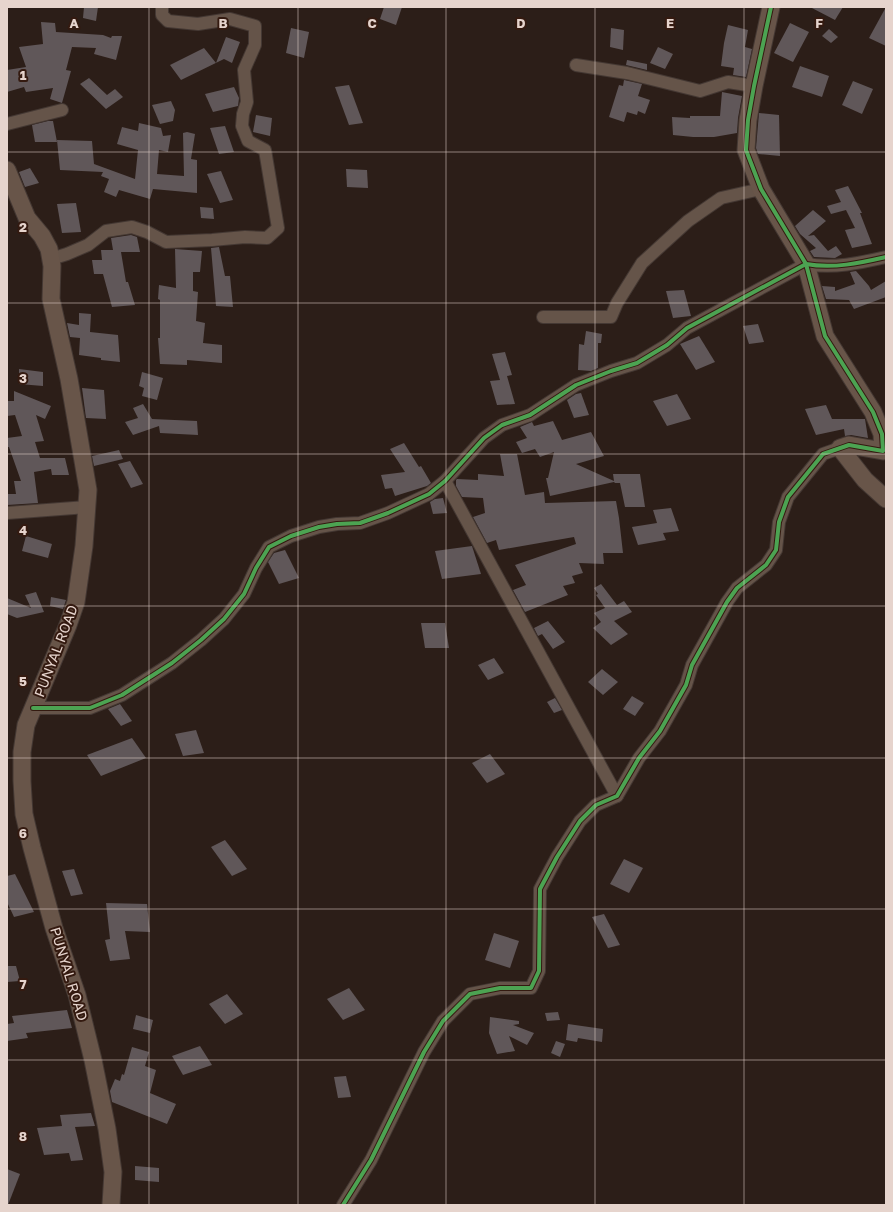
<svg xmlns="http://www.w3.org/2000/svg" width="893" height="1212" viewBox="0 0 893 1212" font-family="'Golos Text',sans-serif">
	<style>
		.building { fill: #605759 }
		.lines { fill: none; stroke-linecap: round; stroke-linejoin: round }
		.street-casing { stroke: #443833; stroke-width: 14 }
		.secondary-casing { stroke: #443833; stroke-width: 19 }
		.street { stroke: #655449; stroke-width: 12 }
		.secondary { stroke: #685549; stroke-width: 17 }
		.cycleway-casing { stroke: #341a10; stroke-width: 6 }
		.cycleway { stroke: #4ca352; stroke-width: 4 }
		.grid { fill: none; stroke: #e6d4cd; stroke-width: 1; stroke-opacity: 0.55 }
		.labels { text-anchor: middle; stroke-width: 4; stroke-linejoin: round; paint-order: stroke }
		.street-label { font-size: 14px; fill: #e6d4cd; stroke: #341a10 }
		.grid-label { font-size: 13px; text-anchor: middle; font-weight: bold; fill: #e6d4cd; stroke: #341a10; stroke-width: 4; stroke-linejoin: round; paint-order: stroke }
	</style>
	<rect width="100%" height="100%" fill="#2c1e18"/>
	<g class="building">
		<polygon points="84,7 98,7 96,21 83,18"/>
		<polygon points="384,7 402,7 396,25 380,19"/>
		<polygon points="810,7 843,7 835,20"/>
		<polygon points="886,7 886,46 869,38"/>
		<polygon points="41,22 55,23 56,32 103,35 111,38 112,36 122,36 116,60 94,54 96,48 72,47 66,70 71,71 62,103 50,99 53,88 26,92 24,87 7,92 7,70 26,67 19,47 43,44"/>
		<polygon points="790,23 809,32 793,62 774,53"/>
		<polygon points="728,25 748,30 745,47 752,49 746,77 733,75 734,68 721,66 724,43"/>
		<polygon points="291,28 309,32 304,58 286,53"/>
		<polygon points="611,28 624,30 623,50 610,47"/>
		<polygon points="829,29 838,37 831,43 822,36"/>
		<polygon points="226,37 240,42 232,63 224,59 181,80 170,65 204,48 216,63"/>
		<polygon points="658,47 673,54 665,69 650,63"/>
		<polygon points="627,60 647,64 647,70 626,65"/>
		<polygon points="800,66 829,76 822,97 792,87"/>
		<polygon points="89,78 107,95 115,89 123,97 106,109 80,84"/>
		<polygon points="624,80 642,84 638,96 650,100 645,114 638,111 637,115 627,112 624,122 609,117 619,85 623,86"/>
		<polygon points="853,81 873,89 862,114 842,105"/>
		<polygon points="349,85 363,123 349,125 335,87"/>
		<polygon points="234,87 239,98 238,106 213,112 205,94"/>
		<polygon points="722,92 742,96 738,118 737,133 714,137 693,137 673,135 672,117 690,118 690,116 720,116"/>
		<polygon points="171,101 175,110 173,121 160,124 152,105"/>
		<polygon points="759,113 779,115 780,156 758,154 756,148"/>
		<polygon points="256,115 272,118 270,136 253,132"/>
		<polygon points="48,121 53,121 57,142 35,142 32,125"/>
		<polygon points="139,123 161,128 163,136 171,135 168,152 159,150 157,174 184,176 183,133 187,132 195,134 191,159 197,160 197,193 153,189 150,199 119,190 116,197 104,192 109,179 101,176 103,172 60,170 57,140 92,141 94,164 135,179 138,150 117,144 122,127 138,131"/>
		<polygon points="225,126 234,152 219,154 210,128"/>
		<polygon points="30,168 39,183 25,187 19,172"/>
		<polygon points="346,169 367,170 368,188 347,187"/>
		<polygon points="221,171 233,200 220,203 207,174"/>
		<polygon points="848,186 862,213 860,213 872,244 852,248 845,230 855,228 846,210 831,214 827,206 841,202 835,190"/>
		<polygon points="76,203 81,232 62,233 57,204"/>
		<polygon points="200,207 213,208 214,219 201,218"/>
		<polygon points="813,210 826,221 808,236 814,235 828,251 836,246 842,254 835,258 814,257 810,251 816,248 800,234 795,226"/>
		<polygon points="131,235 137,237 140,252 121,252 126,282 128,282 135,305 112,307 103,274 94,274 92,260 102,260 101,250 113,250 111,238"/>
		<polygon points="219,247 225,276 230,276 233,307 216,306 211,248"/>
		<polygon points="175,249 202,251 200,272 193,272 193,291 198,292 196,321 205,323 203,343 222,345 222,363 187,360 187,365 160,364 158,338 160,338 160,300 158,299 159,285 176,288"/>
		<polygon points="856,271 869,286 871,290 886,281 886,297 854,309 849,300 826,299 822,286 835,287 835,291 855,284 850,272"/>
		<polygon points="684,290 691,316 673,318 666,291"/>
		<polygon points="79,313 91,314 90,332 118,335 120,362 101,360 101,358 79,355 80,338 70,337 67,323 79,325"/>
		<polygon points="758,324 764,342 749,344 743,326"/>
		<polygon points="586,331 602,334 601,343 598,343 598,368 591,371 578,370 579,344 584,345"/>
		<polygon points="699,336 715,362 696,370 680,344"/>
		<polygon points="505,352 512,375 507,376 515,404 497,405 490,381 500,380 492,354"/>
		<polygon points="19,369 43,372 43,386 19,384"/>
		<polygon points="142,372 163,378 157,400 142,396 144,388 139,386"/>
		<polygon points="82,388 104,390 106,419 86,418"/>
		<polygon points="14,391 51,406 45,419 36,415 44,441 35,442 40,458 65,458 69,475 52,475 51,469 34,472 38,503 7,505 7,494 16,494 14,481 21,481 9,447 7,447 7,438 22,436 15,415 7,416 7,401 14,401"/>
		<polygon points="581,393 589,415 574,418 567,400 576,394"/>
		<polygon points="677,394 691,419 667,426 653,401"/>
		<polygon points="143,404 152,419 197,421 198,435 160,433 159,426 133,435 125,422 138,418 133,408"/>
		<polygon points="826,405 832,419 865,419 868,438 851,435 845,436 844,429 816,435 805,409"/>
		<polygon points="553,421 562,440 591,432 604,456 576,464 614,481 613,474 640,474 645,507 625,507 620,483 615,483 614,482 550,496 546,478 548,478 554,452 540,457 535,449 522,453 516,442 527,438 520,427 532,422 534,426"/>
		<polygon points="404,443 419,467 421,466 431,483 427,486 395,496 392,488 385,489 381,475 405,472 390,449"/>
		<polygon points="119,450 123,459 94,466 92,456"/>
		<polygon points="500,454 517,454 525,495 544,492 545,503 616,501 619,518 623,553 603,553 604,564 579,563 583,573 572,576 575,583 563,586 568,595 525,612 513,590 526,585 515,565 576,544 574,537 499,550 496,540 487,543 473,517 485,513 483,498 462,497 456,486 456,480 457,479 478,480 478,474 504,476"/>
		<polygon points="130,461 143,484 131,488 118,464"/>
		<polygon points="443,498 447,513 433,514 430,502 435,499"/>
		<polygon points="671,508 679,531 663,533 666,540 638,545 632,527 657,523 653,510"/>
		<polygon points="26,536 52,544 48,558 22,551"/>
		<polygon points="472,546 481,574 442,579 435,551"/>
		<polygon points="285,550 299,578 279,584 268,562 274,553"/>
		<polygon points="601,584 617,605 624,601 632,612 614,621 628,634 611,645 593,628 601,622 594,613 605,608 596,595 598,594 594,588"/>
		<polygon points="36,592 44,612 17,618 7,614 7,598 31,608 25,595"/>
		<polygon points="51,597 66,600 63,609 50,606"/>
		<polygon points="548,621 565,642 553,649 542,634 538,636 534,628"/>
		<polygon points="421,623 445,623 449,648 425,648"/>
		<polygon points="494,658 504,673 488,680 478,665"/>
		<polygon points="602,669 618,682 603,695 588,682"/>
		<polygon points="632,696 644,703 635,716 623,709"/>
		<polygon points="555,698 562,710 554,713 547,702"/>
		<polygon points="120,704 132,721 121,726 108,709"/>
		<polygon points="196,730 204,753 183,756 175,734"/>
		<polygon points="132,738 146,758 101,776 87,755"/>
		<polygon points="490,754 505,774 487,783 472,763"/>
		<polygon points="225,840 247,869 232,876 211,847"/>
		<polygon points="624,859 643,868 629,893 610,884"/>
		<polygon points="74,869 83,894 71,896 62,871"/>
		<polygon points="15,874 34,912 14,917 7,902 7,876"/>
		<polygon points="106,903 147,904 150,932 125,931 130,959 110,961 105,940 110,939"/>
		<polygon points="604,914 620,945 608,948 592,917"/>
		<polygon points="494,933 519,941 510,968 485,960"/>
		<polygon points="7,966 16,966 20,981 7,982"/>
		<polygon points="349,988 365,1010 343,1020 327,999"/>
		<polygon points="227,994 243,1014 225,1024 209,1004"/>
		<polygon points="67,1010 72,1028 26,1033 28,1038 7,1041 7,1024 14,1023 12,1016"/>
		<polygon points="558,1012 560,1020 547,1021 545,1013"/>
		<polygon points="136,1015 153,1020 150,1033 133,1029"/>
		<polygon points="490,1017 519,1021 519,1024 513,1025 534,1033 527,1045 509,1036 515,1051 497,1054 489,1033"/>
		<polygon points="568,1024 603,1029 602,1042 578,1038 577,1042 566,1040"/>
		<polygon points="556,1041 565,1044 560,1057 551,1053"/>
		<polygon points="200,1046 212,1065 183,1075 172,1056"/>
		<polygon points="132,1047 149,1052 145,1066 156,1070 150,1093 176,1104 167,1124 112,1102 110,1091 115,1079 120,1081 122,1074 124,1075"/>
		<polygon points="346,1076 351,1097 338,1098 334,1077"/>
		<polygon points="91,1113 95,1126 75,1127 83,1160 71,1161 69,1153 44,1155 37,1128 62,1126 60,1115"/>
		<polygon points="135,1166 159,1168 159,1182 135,1180"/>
		<polygon points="7,1169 20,1174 8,1205 7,1205"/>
	</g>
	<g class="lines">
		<defs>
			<g id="street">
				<polyline points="576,65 627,73 700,91 728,82 754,86"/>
				<polyline points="7,124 62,110"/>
				<polyline points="51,259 67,254 88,245 106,231 132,227 147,232 166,242 212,240 245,237 267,238 278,228 265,150 248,141 242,126 243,114 247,102 244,70 255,45 255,26 230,19 198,24 168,21 162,15 162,7"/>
				<polyline points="543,317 611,317 617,303 642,263 688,221 721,198 761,189"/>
				<polyline points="445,481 617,796"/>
				<polyline points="7,513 87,507"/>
				<path d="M33 708H90L122 695 172 663 201 640 224 619 244 594 256 568 269 547 291 536 319 527 337 524 360 523 388 513 429 494 445 481 484 438 502 425 530 415 576 385 611 371 637 363 667 345 687 328 806 264C833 269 860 263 886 257"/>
				<polyline points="343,1205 371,1160 424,1052 443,1021 470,994 500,988 531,988 539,971 540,889 557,857 580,821 596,805 617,796 639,758 660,731 686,685 692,665 727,602 737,588 766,565 776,550 779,522 788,497 823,454 840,448"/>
			</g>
			<g id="secondary">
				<polyline points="771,7 754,86 748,120 746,150 761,189 806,264 825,336 873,412 882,434 883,451 849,445 840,448 865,480 886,499"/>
				<polyline points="7,170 27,218 42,236 49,249 52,266 51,299 69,379 88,490 84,546 76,602 68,625 26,725 22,752 22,781 24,814 32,848 54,928 77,995 93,1060 107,1129 113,1172 111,1205"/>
			</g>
		</defs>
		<use href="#street" class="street-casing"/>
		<use href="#secondary" class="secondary-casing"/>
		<use href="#street" class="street"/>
		<use href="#secondary" class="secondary"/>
		<defs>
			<g id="cycleway">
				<path d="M33 708H90L122 695 172 663 201 640 224 619 244 594 256 568 269 547 291 536 319 527 337 524 360 523 388 513 429 494 445 481 484 438 502 425 530 415 576 385 611 371 637 363 667 345 687 328 806 264C833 269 860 263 886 257"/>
				<polyline points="343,1205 371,1160 424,1052 443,1021 470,994 500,988 531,988 539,971 540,889 557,857 580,821 596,805 617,796 639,758 660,731 686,685 692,665 727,602 737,588 766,565 776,550 779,522 788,497 823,454 849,445 883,451 882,434 873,412 825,336 806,264 761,189 746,150 748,120 754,86 771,7"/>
			</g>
		</defs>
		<use href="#cycleway" class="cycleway-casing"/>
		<use href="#cycleway" class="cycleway"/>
	</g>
	<path class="grid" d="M149 7V1205M298 7V1205M446 7V1205M595 7V1205M744 7V1205M7 152H886M7 303H886M7 454H886M7 606H886M7 758H886M7 909H886M7 1060H886"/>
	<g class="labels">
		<g class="street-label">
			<text transform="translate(56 651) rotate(-69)" y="5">PUNYAL ROAD</text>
			<text transform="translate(69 974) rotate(73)" y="5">PUNYAL ROAD</text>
		</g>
	</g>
	<g class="grid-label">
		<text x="74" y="28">A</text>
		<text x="223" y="28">B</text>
		<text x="372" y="28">C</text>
		<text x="521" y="28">D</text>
		<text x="670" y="28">E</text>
		<text x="819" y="28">F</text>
		<text x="23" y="80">1</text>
		<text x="23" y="232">2</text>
		<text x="23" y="383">3</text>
		<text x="23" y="535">4</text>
		<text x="23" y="686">5</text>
		<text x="23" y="838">6</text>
		<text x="23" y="989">7</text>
		<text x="23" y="1141">8</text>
	</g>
	<rect width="893" height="1212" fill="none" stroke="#e6d4cd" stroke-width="16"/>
</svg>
